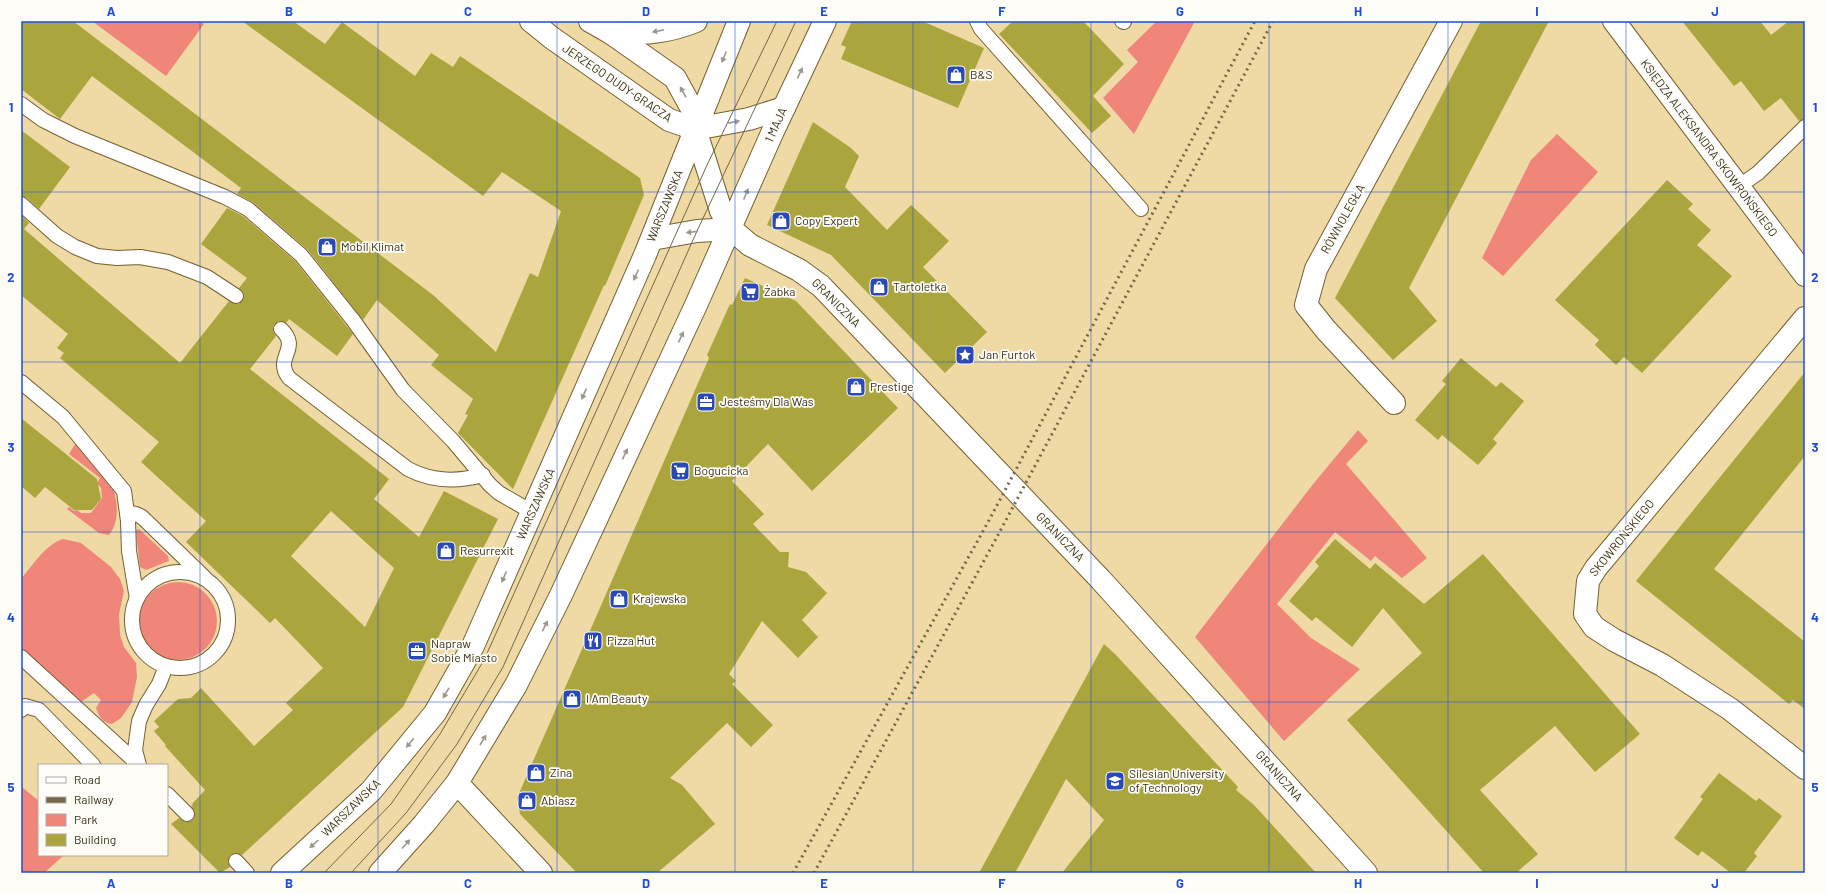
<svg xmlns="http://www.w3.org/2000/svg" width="1826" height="894" viewBox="0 0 1826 894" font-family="Barlow,sans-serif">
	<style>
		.green { fill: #f0857a }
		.building { fill: #aaa63d; fill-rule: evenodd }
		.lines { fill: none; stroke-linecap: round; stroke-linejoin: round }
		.lane-casing { stroke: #756030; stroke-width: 16 }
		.street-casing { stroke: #756030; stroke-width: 24 }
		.secondary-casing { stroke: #756030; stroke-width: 24 }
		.lane { stroke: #fff; stroke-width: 14 }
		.street { stroke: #fff; stroke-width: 22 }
		.secondary { stroke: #fff; stroke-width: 22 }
		.tram { stroke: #746748; stroke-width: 1 }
		.rail { stroke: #746748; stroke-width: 3; stroke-dasharray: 2 4; stroke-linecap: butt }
		.oneway { fill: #9c988d }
		.grid { fill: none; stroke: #1d4ed8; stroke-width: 1; stroke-opacity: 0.55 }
		.labels { text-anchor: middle; stroke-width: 3.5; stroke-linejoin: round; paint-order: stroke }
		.poi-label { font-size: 12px; fill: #38301b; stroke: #fefcf7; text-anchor: start }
		.street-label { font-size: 12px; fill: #38301b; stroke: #fefcf7 }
		.neatline { fill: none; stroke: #1d4ed8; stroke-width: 1.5 }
		.grid-label { font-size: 13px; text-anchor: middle; font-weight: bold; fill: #1d4ed8 }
	</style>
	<rect width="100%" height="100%" fill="#efd9a5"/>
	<g class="green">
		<polygon points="92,21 200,21 204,24 166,76"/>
		<polygon points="1157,21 1195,21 1134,134 1103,98 1138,62 1127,50"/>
		<polygon points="1557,134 1598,172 1503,276 1482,258 1531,160"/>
		<polygon points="1358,430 1368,441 1346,464 1427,558 1402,578 1375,556 1371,561 1335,532 1277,604 1311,638 1360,669 1284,741 1195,637 1314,483"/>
		<path d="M75 444 114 491C118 506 119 522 109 535L99 533 67 509 69 507 74 511 77 510 81 513H91L102 498 101 488 97 483 100 478 69 454Z"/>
		<polygon points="139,529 168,556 169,561 146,570 140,567 136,533 136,530"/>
		<path d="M63 539 81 543 111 567 120 579 124 591 119 614 120 635 124 647 136 663 137 677 132 702 121 718 112 724C102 722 100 718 96 708L101 700 94 693 78 704 21 653V579C33 565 45 545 63 539Z"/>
		<circle cx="178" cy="621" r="39"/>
		<polygon points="23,788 39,801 39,855 64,855 44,873 21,873 21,791"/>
	</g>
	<g class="building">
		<polygon points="21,21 73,21 433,295 496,352 530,273 538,277 561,211 502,172 483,196 242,21 293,21 325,44 342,22 415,76 431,53 453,67 460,56 640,178 644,195 605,286 604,285 513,489 458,433 468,415 465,414 473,399 431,365 439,355 377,300 363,320 308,250 254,203 237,194 241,188 92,76 60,119 21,89"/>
		<polygon points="852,21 922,21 984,48 958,108 841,59 846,47 841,45"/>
		<polygon points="1013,21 1083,21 1124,64 1093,96 1111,116 1092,133 999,34"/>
		<polygon points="1481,21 1549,21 1409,288 1437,321 1393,360 1335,298"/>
		<polygon points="1682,21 1760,21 1771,35 1789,21 1805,21 1805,119 1799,121 1781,98 1764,111 1741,81 1734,86"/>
		<polygon points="813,122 851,148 859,156 845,187 887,230 911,205 949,241 923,267 987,332 945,373 831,255 767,225"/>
		<polygon points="21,130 70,167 39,209 27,198 21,196"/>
		<polygon points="1667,180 1693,204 1688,209 1711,230 1697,245 1732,276 1642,373 1624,357 1616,365 1595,345 1599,340 1555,300"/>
		<path d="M227 208 243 216 295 261 353 334 337 356 289 319 286 323 279 321 273 326V331L276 336 250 369 389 479 374 499 419 537 444 491 498 519 403 707 242 855 235 853 230 855 228 862 230 867 220 873 171 824 179 818 185 822 193 820 195 812 191 806 193 805 192 804 205 790 165 746 166 745 154 731 159 727 154 721 178 699 191 698 201 688 254 746 293 710 286 703 323 668 275 618 270 623 186 542 206 521 141 462 159 442 60 358 64 353 57 348 68 334 21 295V215L29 223 24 229 180 363 229 301 235 304H239L244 297 243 292 239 288 247 278 201 244ZM331 511 394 568 365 627 291 556Z"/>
		<polygon points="745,278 796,301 898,408 812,491 768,444 732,481 764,514 753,524 780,552 789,552 788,567 806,572 827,593 802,620 818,637 798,658 762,621 729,674 736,681 732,684 773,725 751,747 727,723 670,778 682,785 715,824 657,873 577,873 520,814 517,798 709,358 707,355 730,304 732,305"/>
		<polygon points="1461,358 1496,387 1501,382 1524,401 1493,439 1497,443 1478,465 1442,435 1438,440 1415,420 1446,384 1442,381"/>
		<polygon points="1805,372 1805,456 1714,569 1805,642 1805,709 1793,700 1789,704 1636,581"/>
		<polygon points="21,418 97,479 101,499 92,510 74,510 45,487 35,498 21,486"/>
		<polygon points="1335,539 1370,569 1375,563 1424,604 1483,554 1640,734 1595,772 1555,726 1480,790 1538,854 1516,873 1484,873 1347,720 1422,653 1383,608 1352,647 1316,617 1312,621 1289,601 1319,566 1315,562"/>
		<polygon points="1104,644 1116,655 1238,787 1236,790 1254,805 1316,873 1062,873 1104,820 1066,779 1015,873 979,873"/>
		<polygon points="1719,773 1756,801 1759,798 1782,816 1754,853 1757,856 1744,873 1731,873 1702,851 1698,856 1674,838 1703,799 1700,797"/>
	</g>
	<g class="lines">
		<defs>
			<g id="lane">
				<polyline points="977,21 981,29 1141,209"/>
				<polyline points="1122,21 1124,22"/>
				<polyline points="21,104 43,120 75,136 225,197 248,209 301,255 353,320 403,390 453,441 490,485 499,493 532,512"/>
				<polyline points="1738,187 1758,173 1805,127"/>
				<polyline points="21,204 57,236 75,247 97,256 117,258 140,257 168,262 207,277 236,296"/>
				<path d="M281 329C302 349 273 357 289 378L408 469C433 482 457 482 483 475"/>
				<polyline points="21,382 63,417 124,491 128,521 129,551 137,599"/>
				<polyline points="127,512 136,514 142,517 204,577"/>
				<circle cx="180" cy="620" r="48"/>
				<polyline points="21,657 138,764"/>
				<polyline points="21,710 25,706 39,710 93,765"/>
				<polyline points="139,765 135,750 139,721 146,705 159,684 166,666"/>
				<polyline points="167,794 187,814"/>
				<polyline points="236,861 247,873"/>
			</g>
			<g id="street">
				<polyline points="1614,21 1805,275"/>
				<polyline points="1805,318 1596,568 1588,581 1585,614 1594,627 1614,640 1662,665 1730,709 1805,768"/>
				<polyline points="1394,403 1326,330 1306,305 1316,269 1451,21"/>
				<polyline points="457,783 541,873"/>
			</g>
			<g id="secondary">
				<polyline points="531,21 552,38 669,120 695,129 749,119 784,108"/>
				<polyline points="590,21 611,33 675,78 692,109 695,129 721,211 731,229 750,245 799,270 821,286 1101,580 1366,873"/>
				<path d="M611 33C642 34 667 33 696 21"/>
				<polyline points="652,239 697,231 731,229"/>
				<polyline points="282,873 371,791 435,713 473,646 645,255 739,21"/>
				<polyline points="380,873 424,824 457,783 516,685 561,595 696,305 773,131 825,21"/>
			</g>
		</defs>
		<use href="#lane" class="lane-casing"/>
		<use href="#street" class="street-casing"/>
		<use href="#secondary" class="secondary-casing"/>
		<use href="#lane" class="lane"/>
		<use href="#street" class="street"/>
		<use href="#secondary" class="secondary"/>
		<g class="tram">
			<polyline points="324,873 391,804 440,734 484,660 707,165 777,21"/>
			<polyline points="351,873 406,813 457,744 503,667 697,231 796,21"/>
		</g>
		<g class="rail">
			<polyline points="793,873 987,524 1255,21"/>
			<polyline points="814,873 998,535 1273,21"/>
		</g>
	</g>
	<defs><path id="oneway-solid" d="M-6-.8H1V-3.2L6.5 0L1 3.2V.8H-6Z"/></defs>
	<g class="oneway">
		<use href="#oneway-solid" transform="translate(658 31) rotate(169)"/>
		<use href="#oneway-solid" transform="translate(724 57) rotate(112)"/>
		<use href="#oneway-solid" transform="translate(800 73) rotate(-65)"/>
		<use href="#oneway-solid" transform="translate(683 92) rotate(-119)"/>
		<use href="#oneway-solid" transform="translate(734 122) rotate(-11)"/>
		<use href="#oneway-solid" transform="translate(746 194) rotate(-67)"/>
		<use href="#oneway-solid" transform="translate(692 232) rotate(173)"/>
		<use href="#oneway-solid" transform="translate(636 275) rotate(114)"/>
		<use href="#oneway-solid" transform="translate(681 337) rotate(-65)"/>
		<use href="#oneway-solid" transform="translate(584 394) rotate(114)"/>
		<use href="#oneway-solid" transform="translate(625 454) rotate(-65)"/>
		<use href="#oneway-solid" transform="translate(504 577) rotate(114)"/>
		<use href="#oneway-solid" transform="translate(545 626) rotate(-64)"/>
		<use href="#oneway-solid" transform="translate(446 693) rotate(120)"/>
		<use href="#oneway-solid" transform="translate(483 740) rotate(-59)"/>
		<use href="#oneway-solid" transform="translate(410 743) rotate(129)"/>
		<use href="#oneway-solid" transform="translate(314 844) rotate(138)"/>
		<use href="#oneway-solid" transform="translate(406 844) rotate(-48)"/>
	</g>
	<path class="grid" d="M200 21V873M378 21V873M557 21V873M735 21V873M913 21V873M1091 21V873M1269 21V873M1448 21V873M1626 21V873M21 192H1805M21 362H1805M21 532H1805M21 702H1805"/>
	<defs>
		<symbol id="shop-square" viewBox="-11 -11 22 22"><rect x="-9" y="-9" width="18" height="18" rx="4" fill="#2a49b9" stroke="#fefcf7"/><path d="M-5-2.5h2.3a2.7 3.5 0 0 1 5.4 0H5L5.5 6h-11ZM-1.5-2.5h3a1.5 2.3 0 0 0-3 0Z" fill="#fff"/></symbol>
		<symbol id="supermarket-square" viewBox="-11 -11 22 22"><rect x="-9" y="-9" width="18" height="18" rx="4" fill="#2a49b9" stroke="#fefcf7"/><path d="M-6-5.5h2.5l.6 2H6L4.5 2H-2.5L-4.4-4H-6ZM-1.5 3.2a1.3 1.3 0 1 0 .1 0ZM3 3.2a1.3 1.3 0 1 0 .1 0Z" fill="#fff"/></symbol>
		<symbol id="sight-square" viewBox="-11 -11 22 22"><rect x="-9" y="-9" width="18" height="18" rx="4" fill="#2a49b9" stroke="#fefcf7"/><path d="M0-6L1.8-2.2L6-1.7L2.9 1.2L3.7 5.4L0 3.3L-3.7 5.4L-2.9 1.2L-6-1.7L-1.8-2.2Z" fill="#fff"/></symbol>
		<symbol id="office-square" viewBox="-11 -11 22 22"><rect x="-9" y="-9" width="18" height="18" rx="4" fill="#2a49b9" stroke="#fefcf7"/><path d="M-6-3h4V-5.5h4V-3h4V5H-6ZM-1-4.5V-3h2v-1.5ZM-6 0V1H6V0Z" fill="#fff"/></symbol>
		<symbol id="restaurant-square" viewBox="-11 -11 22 22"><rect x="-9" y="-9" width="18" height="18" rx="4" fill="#2a49b9" stroke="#fefcf7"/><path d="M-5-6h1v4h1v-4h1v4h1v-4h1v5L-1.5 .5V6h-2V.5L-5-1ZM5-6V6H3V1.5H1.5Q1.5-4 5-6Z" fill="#fff"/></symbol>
		<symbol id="university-square" viewBox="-11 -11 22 22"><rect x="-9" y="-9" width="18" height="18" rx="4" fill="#2a49b9" stroke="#fefcf7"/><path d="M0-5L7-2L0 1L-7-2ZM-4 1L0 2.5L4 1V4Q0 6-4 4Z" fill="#fff"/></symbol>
	</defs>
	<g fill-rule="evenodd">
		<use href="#shop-square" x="945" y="64" width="22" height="22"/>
		<use href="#shop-square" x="770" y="210" width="22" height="22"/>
		<use href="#shop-square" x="316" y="236" width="22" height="22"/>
		<use href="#shop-square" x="868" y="276" width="22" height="22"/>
		<use href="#supermarket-square" x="739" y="281" width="22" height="22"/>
		<use href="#sight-square" x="954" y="344" width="22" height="22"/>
		<use href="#shop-square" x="845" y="376" width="22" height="22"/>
		<use href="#office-square" x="695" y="391" width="22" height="22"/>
		<use href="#supermarket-square" x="669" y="460" width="22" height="22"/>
		<use href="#shop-square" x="435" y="540" width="22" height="22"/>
		<use href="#shop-square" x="608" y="588" width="22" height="22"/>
		<use href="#restaurant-square" x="582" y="630" width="22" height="22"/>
		<use href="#office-square" x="406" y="640" width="22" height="22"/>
		<use href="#shop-square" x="561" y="688" width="22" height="22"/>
		<use href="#shop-square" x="525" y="762" width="22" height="22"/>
		<use href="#university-square" x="1104" y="770" width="22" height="22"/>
		<use href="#shop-square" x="516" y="790" width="22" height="22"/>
	</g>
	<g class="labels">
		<g class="poi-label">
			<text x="970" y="79">B&amp;S</text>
			<text x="795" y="225">Copy Expert</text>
			<text x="341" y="251">Mobil Klimat</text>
			<text x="893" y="291">Tartoletka</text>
			<text x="764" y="296">Żabka</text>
			<text x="979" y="359">Jan Furtok</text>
			<text x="870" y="391">Prestige</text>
			<text x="720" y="406">Jesteśmy Dla Was</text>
			<text x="694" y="475">Bogucicka</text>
			<text x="460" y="555">Resurrexit</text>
			<text x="633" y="603">Krajewska</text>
			<text x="607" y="645">Pizza Hut</text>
			<text x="431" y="648">Napraw<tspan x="431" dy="14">Sobie Miasto</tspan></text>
			<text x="586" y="703">I Am Beauty</text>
			<text x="550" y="777">Zina</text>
			<text x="1129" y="778">Silesian University<tspan x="1129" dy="14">of Technology</tspan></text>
			<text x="541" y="805">Abiasz</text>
		</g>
		<g class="street-label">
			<text transform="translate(617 83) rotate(34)" y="4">JERZEGO DUDY-GRACZA</text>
			<text transform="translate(776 125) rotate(-66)" y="4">1 MAJA</text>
			<text transform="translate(1709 148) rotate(53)" y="4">KSIĘDZA ALEKSANDRA SKOWROŃSKIEGO</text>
			<text transform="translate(665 206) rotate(-68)" y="4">WARSZAWSKA</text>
			<text transform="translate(1343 219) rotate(-61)" y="4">RÓWNOLEGŁA</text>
			<text transform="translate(836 303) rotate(45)" y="4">GRANICZNA</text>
			<text transform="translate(536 504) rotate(-66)" y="4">WARSZAWSKA</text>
			<text transform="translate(1060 537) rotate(46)" y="4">GRANICZNA</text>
			<text transform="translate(1622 538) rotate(-51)" y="4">SKOWROŃSKIEGO</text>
			<text transform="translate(1279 776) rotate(48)" y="4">GRANICZNA</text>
			<text transform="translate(351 808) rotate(-44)" y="4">WARSZAWSKA</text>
		</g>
	</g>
	<rect width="1826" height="894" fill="none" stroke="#fefcf7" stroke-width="44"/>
	<rect x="38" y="764" width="130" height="92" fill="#fefcf7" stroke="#afaa9f"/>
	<rect x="46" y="777" width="20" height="6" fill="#ffffff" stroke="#afaa9f"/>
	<text x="74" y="784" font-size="12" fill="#38301b">Road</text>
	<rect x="46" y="797" width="20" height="6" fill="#746748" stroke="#afaa9f"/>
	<text x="74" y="804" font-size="12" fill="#38301b">Railway</text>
	<rect x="46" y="814" width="20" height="12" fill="#f0857a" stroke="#afaa9f"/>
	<text x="74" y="824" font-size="12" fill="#38301b">Park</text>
	<rect x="46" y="834" width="20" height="12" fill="#aaa63d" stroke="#afaa9f"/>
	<text x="74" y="844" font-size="12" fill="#38301b">Building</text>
	<rect x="22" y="22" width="1782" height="850" class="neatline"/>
	<g class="grid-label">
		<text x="111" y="16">A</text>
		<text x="289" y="16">B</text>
		<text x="468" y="16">C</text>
		<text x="646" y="16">D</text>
		<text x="824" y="16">E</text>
		<text x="1002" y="16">F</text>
		<text x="1180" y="16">G</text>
		<text x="1358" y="16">H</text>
		<text x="1537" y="16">I</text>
		<text x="1715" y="16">J</text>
		<text x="11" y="112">1</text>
		<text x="1815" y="112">1</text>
		<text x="11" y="282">2</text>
		<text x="1815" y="282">2</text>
		<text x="11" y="452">3</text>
		<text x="1815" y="452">3</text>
		<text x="11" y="622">4</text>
		<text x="1815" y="622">4</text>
		<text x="11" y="792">5</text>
		<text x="1815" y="792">5</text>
		<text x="111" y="888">A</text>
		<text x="289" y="888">B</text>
		<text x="468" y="888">C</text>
		<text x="646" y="888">D</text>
		<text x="824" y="888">E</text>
		<text x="1002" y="888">F</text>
		<text x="1180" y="888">G</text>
		<text x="1358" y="888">H</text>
		<text x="1537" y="888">I</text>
		<text x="1715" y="888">J</text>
	</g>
</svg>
